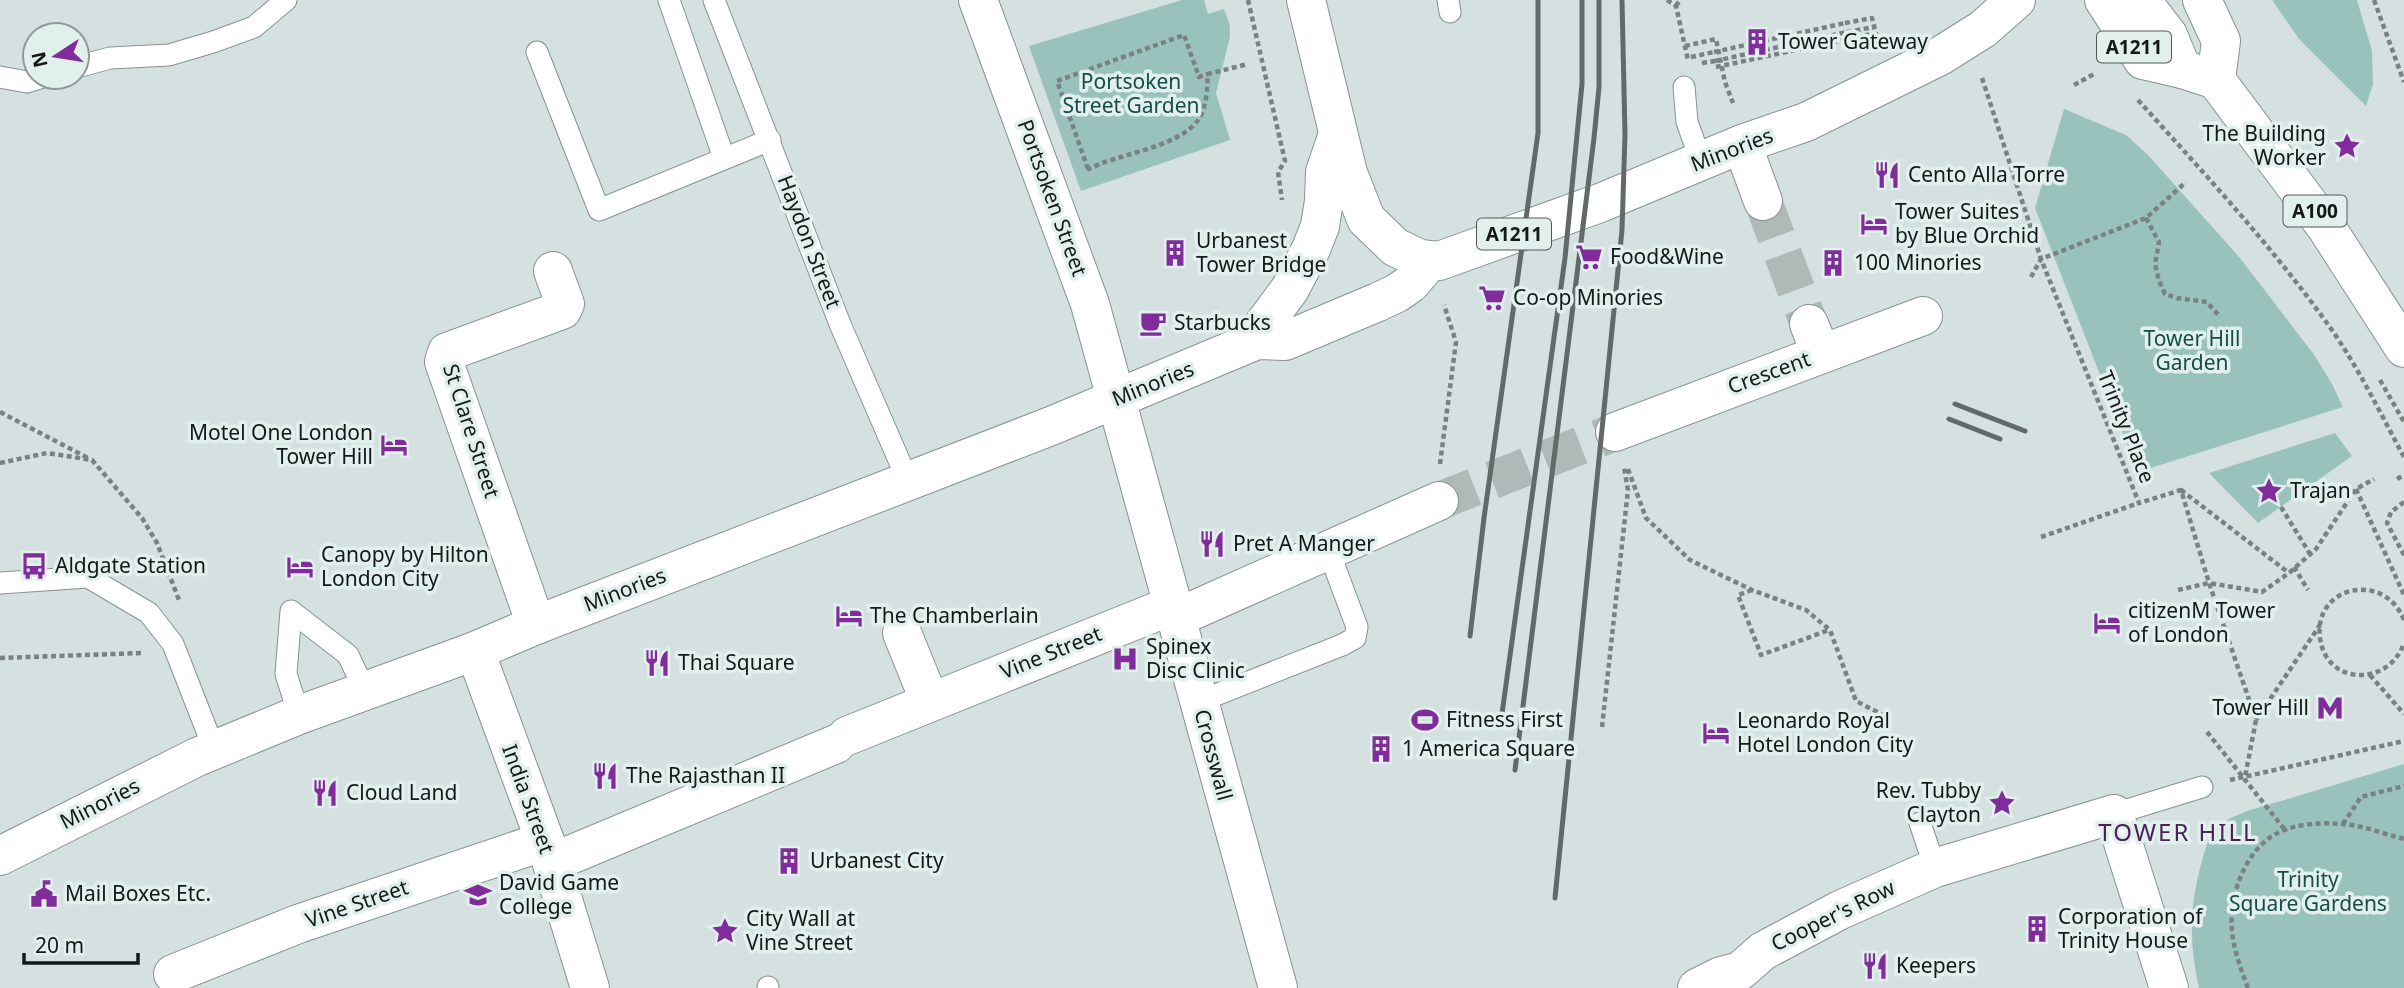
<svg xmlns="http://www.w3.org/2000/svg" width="2404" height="988" viewBox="0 0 2404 988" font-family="'Noto Sans',sans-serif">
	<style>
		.green { fill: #9ac2bd }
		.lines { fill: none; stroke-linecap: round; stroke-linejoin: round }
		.street-tunnel { stroke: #aeb9b8; stroke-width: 38; stroke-dasharray: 38 19; stroke-linecap: butt }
		.lane-casing { stroke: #869391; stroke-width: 23 }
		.street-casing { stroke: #869391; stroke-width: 40 }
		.secondary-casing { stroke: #869391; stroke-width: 40 }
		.primary-casing { stroke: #869391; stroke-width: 40 }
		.highway-casing { stroke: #869391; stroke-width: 40 }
		.path { stroke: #798281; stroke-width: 4.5; stroke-dasharray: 5 3.5; stroke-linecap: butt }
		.lane { stroke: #fff; stroke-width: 21 }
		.street { stroke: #fff; stroke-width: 38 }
		.secondary { stroke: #fff; stroke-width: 38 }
		.primary { stroke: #fff; stroke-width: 38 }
		.highway { stroke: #fff; stroke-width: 38 }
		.rail { stroke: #626a69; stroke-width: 5 }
		.path-bridge { stroke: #798281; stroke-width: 4.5; stroke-dasharray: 5 3.5; stroke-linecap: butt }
		.labels { text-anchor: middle; stroke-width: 7; stroke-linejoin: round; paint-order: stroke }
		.shield { fill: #e1efed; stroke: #525858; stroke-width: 2 }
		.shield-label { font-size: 19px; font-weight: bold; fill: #141818 }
		.poi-label { font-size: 21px; fill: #141818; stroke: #e1efed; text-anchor: start }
		.park-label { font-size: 21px; fill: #154e49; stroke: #e1efed }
		.street-label { font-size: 21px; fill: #141818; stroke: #e1efed }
		.quarter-label { font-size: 24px; letter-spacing: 2px; fill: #4a2258; stroke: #e1efed }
	</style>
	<rect width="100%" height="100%" fill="#d4e1e0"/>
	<g class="green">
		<polygon points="1182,0 1204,0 1208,14 1224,9 1230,26 1230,37 1216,93 1230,140 1081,191 1029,46"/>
		<polygon points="2272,0 2357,0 2372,51 2373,84 2366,106 2299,39"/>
		<polygon points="2064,109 2126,135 2148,155 2240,258 2315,356 2332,384 2343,407 2138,472 2035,208"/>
		<polygon points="2335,433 2352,456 2258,523 2209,473"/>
		<path d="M2404 764V988H2199C2189 942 2189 907 2202 861 2205 850 2208 837 2217 828 2232 812 2270 805 2291 798 2329 787 2366 775 2404 764Z"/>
	</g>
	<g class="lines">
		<g class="street-tunnel">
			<polyline points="1763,201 1809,324"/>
			<polyline points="1439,501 1615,432"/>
		</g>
		<defs>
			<g id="lane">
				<polyline points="669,0 724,158"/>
				<polyline points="714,0 840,324 908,481"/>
				<polyline points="1448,0 1450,12"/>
				<polyline points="537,52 599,210 770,140"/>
				<polyline points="77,67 110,58 169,55 213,42 254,27 286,0"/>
				<polyline points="0,77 27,82 43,77"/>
				<polyline points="1684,87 1687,122 1701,161"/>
				<polyline points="0,583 88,577 149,613 173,644 214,749"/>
				<polyline points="1198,702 1342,645 1355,638 1357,627 1329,552"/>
				<polyline points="299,715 286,674 291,611 348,655 365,691"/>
				<polyline points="2114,814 2202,787"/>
				<polyline points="1920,823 1935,868"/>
				<polyline points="768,987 768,988"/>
			</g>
			<g id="street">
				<polyline points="978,0 1090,304 1278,988"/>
				<polyline points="1742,144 1763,201"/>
				<polyline points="1809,324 1821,354"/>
				<polyline points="1615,432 1923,316"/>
				<polyline points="1176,618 1439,501"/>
				<polyline points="536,625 444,362 447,352 562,310 565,304 553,271"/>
				<polyline points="902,633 930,702"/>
				<polyline points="475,651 545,841 590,988"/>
				<polyline points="847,736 1173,605"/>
				<polyline points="570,855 836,744"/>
				<polyline points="173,974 298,924 545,841"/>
				<polyline points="1697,988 1721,976 1740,971 1763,951 1840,910 1935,868 2114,814 2169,988"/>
			</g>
			<g id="secondary">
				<polyline points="1257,340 1264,324 1290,289 1311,249 1320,226 1324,201 1325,172 1338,134"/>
				<polyline points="0,856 197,757 299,715 475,651 536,625 1051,426 1257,340 1285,341 1378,302 1397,293 1410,284 1429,262"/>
			</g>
			<g id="primary">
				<polyline points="2141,0 2168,35 2182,69 2216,80 2326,227 2404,348"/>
				<polyline points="2202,0 2221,41 2216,80"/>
			</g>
			<g id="highway">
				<polyline points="1306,0 1348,173 1366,219 1395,247 1420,259 1439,261 1600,203 1742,144 1806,122 1940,56 1983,29 2016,0"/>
				<polyline points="2104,0 2143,60 2182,69"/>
			</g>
		</defs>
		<use href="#lane" class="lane-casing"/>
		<use href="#street" class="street-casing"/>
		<use href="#secondary" class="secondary-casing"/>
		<use href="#primary" class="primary-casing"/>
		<use href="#highway" class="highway-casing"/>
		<g class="path">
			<polyline points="1248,0 1285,161 1278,172 1282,200"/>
			<polyline points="1667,0 1676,6 1688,60"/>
			<polyline points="2374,0 2404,82"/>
			<polyline points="1676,6 1680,0"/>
			<polyline points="1845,23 1872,18 1879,45"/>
			<polyline points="1847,32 1874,27"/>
			<polyline points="1848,39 1876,33"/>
			<polyline points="1685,46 1716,39 1725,82 1733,103"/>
			<polyline points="1691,57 1714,52"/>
			<polyline points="1702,63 1715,61"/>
			<polyline points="1982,78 2041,259 2139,503 2181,490 2209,583 2256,720 2245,777"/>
			<polyline points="2074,85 2094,74"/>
			<path d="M2138 100C2202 171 2268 242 2324 319 2356 362 2379 411 2404 457"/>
			<polyline points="1088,169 1057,81 1184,35 1199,77 1208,74"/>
			<path d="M1087 170C1117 153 1182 148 1200 117 1207 104 1207 88 1208 74L1248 64"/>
			<polyline points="2146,218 2159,242 2155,264 2159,281 2165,294 2177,298 2207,302 2220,317"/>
			<polyline points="2031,277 2041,259 2146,218 2186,182"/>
			<polyline points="2380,380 2404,422"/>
			<polyline points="0,412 88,458"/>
			<polyline points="0,463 47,453 92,460 142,518 157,543 179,600"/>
			<polyline points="1440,464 1456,342 1444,305"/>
			<polyline points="1628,469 1646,518 1690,560 1752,590 1806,610 1830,630 1856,701 1885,716"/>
			<polyline points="2397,479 2404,475"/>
			<polyline points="2356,489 2404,595"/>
			<polyline points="2181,490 2289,573"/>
			<polyline points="2404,502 2391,512 2387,523 2404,555"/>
			<polyline points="2281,507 2310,554"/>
			<polyline points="2041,537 2139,503"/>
			<polyline points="2294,567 2308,590"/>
			<polyline points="1752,590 1738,595 1761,655 1829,630"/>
			<polyline points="2178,590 2209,583 2262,592 2289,573 2316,549 2356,489 2374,479"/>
			<path d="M2404 620C2384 570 2313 586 2320 638 2326 686 2389 687 2404 643"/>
			<polyline points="0,658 142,653"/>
			<polyline points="2370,675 2404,714"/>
			<polyline points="2256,720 2320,625"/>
			<polyline points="1602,727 1628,490 1624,467"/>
			<polyline points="2207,732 2285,830"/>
			<polyline points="2230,780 2404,741"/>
			<polyline points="2343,824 2361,797 2404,786"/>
			<path d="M2248 988C2241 969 2234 951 2232 931 2229 899 2242 859 2268 839 2287 824 2318 822 2341 824 2362 825 2384 834 2404 839"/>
		</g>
		<use href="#lane" class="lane"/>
		<use href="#street" class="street"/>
		<use href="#secondary" class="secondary"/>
		<use href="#primary" class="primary"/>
		<use href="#highway" class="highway"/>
		<g class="rail">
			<polyline points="1955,404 2025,431"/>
			<polyline points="1949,419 2000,439"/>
			<polyline points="1470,636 1484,518 1538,133 1538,0"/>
			<polyline points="1500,728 1565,258 1582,84 1582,0"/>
			<polyline points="1515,770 1594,138 1599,87 1599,0"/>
			<polyline points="1555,898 1622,230 1625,135 1622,0"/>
		</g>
		<g class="path-bridge">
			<polyline points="1714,52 1845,23"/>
			<polyline points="1715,61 1847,32"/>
			<polyline points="1716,67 1848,39"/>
		</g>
	</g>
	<defs>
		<symbol id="building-bare" viewBox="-9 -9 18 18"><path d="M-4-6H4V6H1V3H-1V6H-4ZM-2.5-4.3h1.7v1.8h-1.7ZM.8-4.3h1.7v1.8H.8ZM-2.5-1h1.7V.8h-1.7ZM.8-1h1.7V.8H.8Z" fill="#802c9b" stroke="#e1efed" stroke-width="2.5" paint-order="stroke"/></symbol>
		<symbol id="sight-bare" viewBox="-9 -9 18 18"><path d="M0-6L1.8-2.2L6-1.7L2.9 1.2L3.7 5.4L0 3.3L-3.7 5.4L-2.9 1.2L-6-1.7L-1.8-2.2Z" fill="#802c9b" stroke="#e1efed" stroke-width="2.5" paint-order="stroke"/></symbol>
		<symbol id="restaurant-bare" viewBox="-9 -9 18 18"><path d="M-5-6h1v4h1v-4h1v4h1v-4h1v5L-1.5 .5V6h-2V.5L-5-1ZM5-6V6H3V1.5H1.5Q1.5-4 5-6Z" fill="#802c9b" stroke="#e1efed" stroke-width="2.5" paint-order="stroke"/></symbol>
		<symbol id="hotel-bare" viewBox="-9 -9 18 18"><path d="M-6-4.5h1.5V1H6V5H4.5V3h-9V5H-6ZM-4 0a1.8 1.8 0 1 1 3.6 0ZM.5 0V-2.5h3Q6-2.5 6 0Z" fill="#802c9b" stroke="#e1efed" stroke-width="2.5" paint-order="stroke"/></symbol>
		<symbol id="supermarket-bare" viewBox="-9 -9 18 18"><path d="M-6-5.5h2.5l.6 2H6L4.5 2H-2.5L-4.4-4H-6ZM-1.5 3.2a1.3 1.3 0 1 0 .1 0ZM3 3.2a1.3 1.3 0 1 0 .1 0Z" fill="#802c9b" stroke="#e1efed" stroke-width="2.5" paint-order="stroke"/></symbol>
		<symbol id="cafe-bare" viewBox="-9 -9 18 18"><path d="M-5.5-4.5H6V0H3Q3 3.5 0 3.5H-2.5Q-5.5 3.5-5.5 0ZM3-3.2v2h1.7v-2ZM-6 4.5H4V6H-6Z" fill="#802c9b" stroke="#e1efed" stroke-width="2.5" paint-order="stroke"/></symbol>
		<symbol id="bus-bare" viewBox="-9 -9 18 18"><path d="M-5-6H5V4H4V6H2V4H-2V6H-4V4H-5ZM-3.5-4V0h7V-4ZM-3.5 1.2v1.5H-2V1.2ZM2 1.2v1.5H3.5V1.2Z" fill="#802c9b" stroke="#e1efed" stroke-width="2.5" paint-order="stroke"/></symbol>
		<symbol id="hospital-bare" viewBox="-9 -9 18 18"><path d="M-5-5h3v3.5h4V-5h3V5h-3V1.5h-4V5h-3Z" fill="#802c9b" stroke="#e1efed" stroke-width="2.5" paint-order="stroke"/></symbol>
		<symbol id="metro-bare" viewBox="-9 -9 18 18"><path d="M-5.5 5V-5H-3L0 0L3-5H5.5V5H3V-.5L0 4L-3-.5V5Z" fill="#802c9b" stroke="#e1efed" stroke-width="2.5" paint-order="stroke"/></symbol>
		<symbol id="stadium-bare" viewBox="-9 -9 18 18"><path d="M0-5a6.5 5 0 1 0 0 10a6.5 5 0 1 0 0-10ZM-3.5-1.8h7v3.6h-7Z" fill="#802c9b" stroke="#e1efed" stroke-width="2.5" paint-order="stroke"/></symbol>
		<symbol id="civic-bare" viewBox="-9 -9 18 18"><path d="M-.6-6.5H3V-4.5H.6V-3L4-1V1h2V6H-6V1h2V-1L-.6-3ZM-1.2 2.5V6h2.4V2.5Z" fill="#802c9b" stroke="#e1efed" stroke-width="2.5" paint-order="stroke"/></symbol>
		<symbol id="school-bare" viewBox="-9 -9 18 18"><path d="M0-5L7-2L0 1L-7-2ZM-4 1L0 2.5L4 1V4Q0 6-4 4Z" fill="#802c9b" stroke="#e1efed" stroke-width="2.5" paint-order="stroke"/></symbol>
	</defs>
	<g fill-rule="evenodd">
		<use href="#building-bare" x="1738" y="23" width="38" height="38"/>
		<use href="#sight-bare" x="2328" y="127" width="38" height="38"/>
		<use href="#restaurant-bare" x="1868" y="156" width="38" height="38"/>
		<use href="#hotel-bare" x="1855" y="205" width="38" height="38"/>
		<use href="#building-bare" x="1156" y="234" width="38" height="38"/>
		<use href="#supermarket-bare" x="1570" y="238" width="38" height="38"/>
		<use href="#building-bare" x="1814" y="244" width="38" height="38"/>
		<use href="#supermarket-bare" x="1473" y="279" width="38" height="38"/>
		<use href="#cafe-bare" x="1134" y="304" width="38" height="38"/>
		<use href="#hotel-bare" x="375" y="426" width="38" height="38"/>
		<use href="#sight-bare" x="2250" y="472" width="38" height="38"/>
		<use href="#restaurant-bare" x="1193" y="525" width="38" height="38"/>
		<use href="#bus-bare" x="15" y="547" width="38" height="38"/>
		<use href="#hotel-bare" x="281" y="548" width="38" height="38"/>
		<use href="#hotel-bare" x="830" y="597" width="38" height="38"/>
		<use href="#hotel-bare" x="2088" y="604" width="38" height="38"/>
		<use href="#hospital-bare" x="1106" y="640" width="38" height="38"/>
		<use href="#restaurant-bare" x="638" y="644" width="38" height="38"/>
		<use href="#metro-bare" x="2311" y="689" width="38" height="38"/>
		<use href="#stadium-bare" x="1406" y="701" width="38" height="38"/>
		<use href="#hotel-bare" x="1697" y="714" width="38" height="38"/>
		<use href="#building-bare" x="1362" y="730" width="38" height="38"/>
		<use href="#restaurant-bare" x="586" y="757" width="38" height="38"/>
		<use href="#restaurant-bare" x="306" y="774" width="38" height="38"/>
		<use href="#sight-bare" x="1983" y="784" width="38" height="38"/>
		<use href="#building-bare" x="770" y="842" width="38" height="38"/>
		<use href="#civic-bare" x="25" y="875" width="38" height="38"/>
		<use href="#school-bare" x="459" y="876" width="38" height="38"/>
		<use href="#building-bare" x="2018" y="910" width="38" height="38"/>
		<use href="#sight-bare" x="706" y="912" width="38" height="38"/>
		<use href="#restaurant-bare" x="1856" y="947" width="38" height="38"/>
	</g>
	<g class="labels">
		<g class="shield">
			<rect x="2097" y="31.5" width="74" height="31" rx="5"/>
			<rect x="2283.5" y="195.5" width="63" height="31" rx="5"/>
			<rect x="1477" y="218.5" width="74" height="31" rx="5"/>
		</g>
		<g class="shield-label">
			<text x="2134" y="54">A1211</text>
			<text x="2315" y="218">A100</text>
			<text x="1514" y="241">A1211</text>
		</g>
		<g class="poi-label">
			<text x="1778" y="49">Tower Gateway</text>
			<text x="2326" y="141" text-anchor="end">The Building<tspan x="2326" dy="24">Worker</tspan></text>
			<text x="1908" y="182">Cento Alla Torre</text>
			<text x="1895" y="219">Tower Suites<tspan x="1895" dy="24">by Blue Orchid</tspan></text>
			<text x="1196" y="248">Urbanest<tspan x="1196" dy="24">Tower Bridge</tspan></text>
			<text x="1610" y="264">Food&amp;Wine</text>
			<text x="1854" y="270">100 Minories</text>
			<text x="1513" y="305">Co-op Minories</text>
			<text x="1174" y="330">Starbucks</text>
			<text x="373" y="440" text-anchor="end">Motel One London<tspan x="373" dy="24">Tower Hill</tspan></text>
			<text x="2290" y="498">Trajan</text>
			<text x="1233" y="551">Pret A Manger</text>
			<text x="321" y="562">Canopy by Hilton<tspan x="321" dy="24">London City</tspan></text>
			<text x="55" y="573">Aldgate Station</text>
			<text x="2128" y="618">citizenM Tower<tspan x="2128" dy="24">of London</tspan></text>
			<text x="870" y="623">The Chamberlain</text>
			<text x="1146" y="654">Spinex<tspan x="1146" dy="24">Disc Clinic</tspan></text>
			<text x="678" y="670">Thai Square</text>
			<text x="2309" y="715" text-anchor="end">Tower Hill</text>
			<text x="1446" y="727">Fitness First</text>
			<text x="1737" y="728">Leonardo Royal<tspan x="1737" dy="24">Hotel London City</tspan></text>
			<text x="1402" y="756">1 America Square</text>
			<text x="626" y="783">The Rajasthan II</text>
			<text x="1981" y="798" text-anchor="end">Rev. Tubby<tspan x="1981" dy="24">Clayton</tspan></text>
			<text x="346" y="800">Cloud Land</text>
			<text x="810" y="868">Urbanest City</text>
			<text x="499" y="890">David Game<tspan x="499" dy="24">College</tspan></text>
			<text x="65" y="901">Mail Boxes Etc.</text>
			<text x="2058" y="924">Corporation of<tspan x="2058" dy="24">Trinity House</tspan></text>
			<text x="746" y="926">City Wall at<tspan x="746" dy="24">Vine Street</tspan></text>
			<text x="1896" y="973">Keepers</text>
		</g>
		<g class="park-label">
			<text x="1131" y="89">Portsoken<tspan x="1131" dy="24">Street Garden</tspan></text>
			<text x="2192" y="346">Tower Hill<tspan x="2192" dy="24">Garden</tspan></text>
			<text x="2308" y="887">Trinity<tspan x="2308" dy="24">Square Gardens</tspan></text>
		</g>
		<g class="street-label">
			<text transform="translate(1732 150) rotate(-21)" y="7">Minories</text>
			<text transform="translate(1052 198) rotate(70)" y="7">Portsoken Street</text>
			<text transform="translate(809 242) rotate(69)" y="7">Haydon Street</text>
			<text transform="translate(1769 373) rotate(-20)" y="7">Crescent</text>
			<text transform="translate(1153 384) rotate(-22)" y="7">Minories</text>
			<text transform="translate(2126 427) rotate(68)" y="7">Trinity Place</text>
			<text transform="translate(471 431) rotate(72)" y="7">St Clare Street</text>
			<text transform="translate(625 590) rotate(-21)" y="7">Minories</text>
			<text transform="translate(1051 653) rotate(-22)" y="7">Vine Street</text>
			<text transform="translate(1213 755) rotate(75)" y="7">Crosswall</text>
			<text transform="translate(528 799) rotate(70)" y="7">India Street</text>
			<text transform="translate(100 804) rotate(-27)" y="7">Minories</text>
			<text transform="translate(357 904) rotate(-19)" y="7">Vine Street</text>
			<text transform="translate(1833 916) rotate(-26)" y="7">Cooper's Row</text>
		</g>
		<g class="quarter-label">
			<text x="2178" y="841">TOWER HILL</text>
		</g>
	</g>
	<g transform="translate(56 56) rotate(258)"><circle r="33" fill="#e1efed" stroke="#8f9998" stroke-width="2"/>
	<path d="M0-5L12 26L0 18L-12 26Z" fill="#802c9b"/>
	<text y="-10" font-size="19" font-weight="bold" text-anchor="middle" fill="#141818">N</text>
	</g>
	<path d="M24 953v10h114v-10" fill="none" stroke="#141818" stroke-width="3.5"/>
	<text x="35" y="953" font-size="21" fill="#141818" stroke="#e1efed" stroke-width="5" paint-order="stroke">20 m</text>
</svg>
